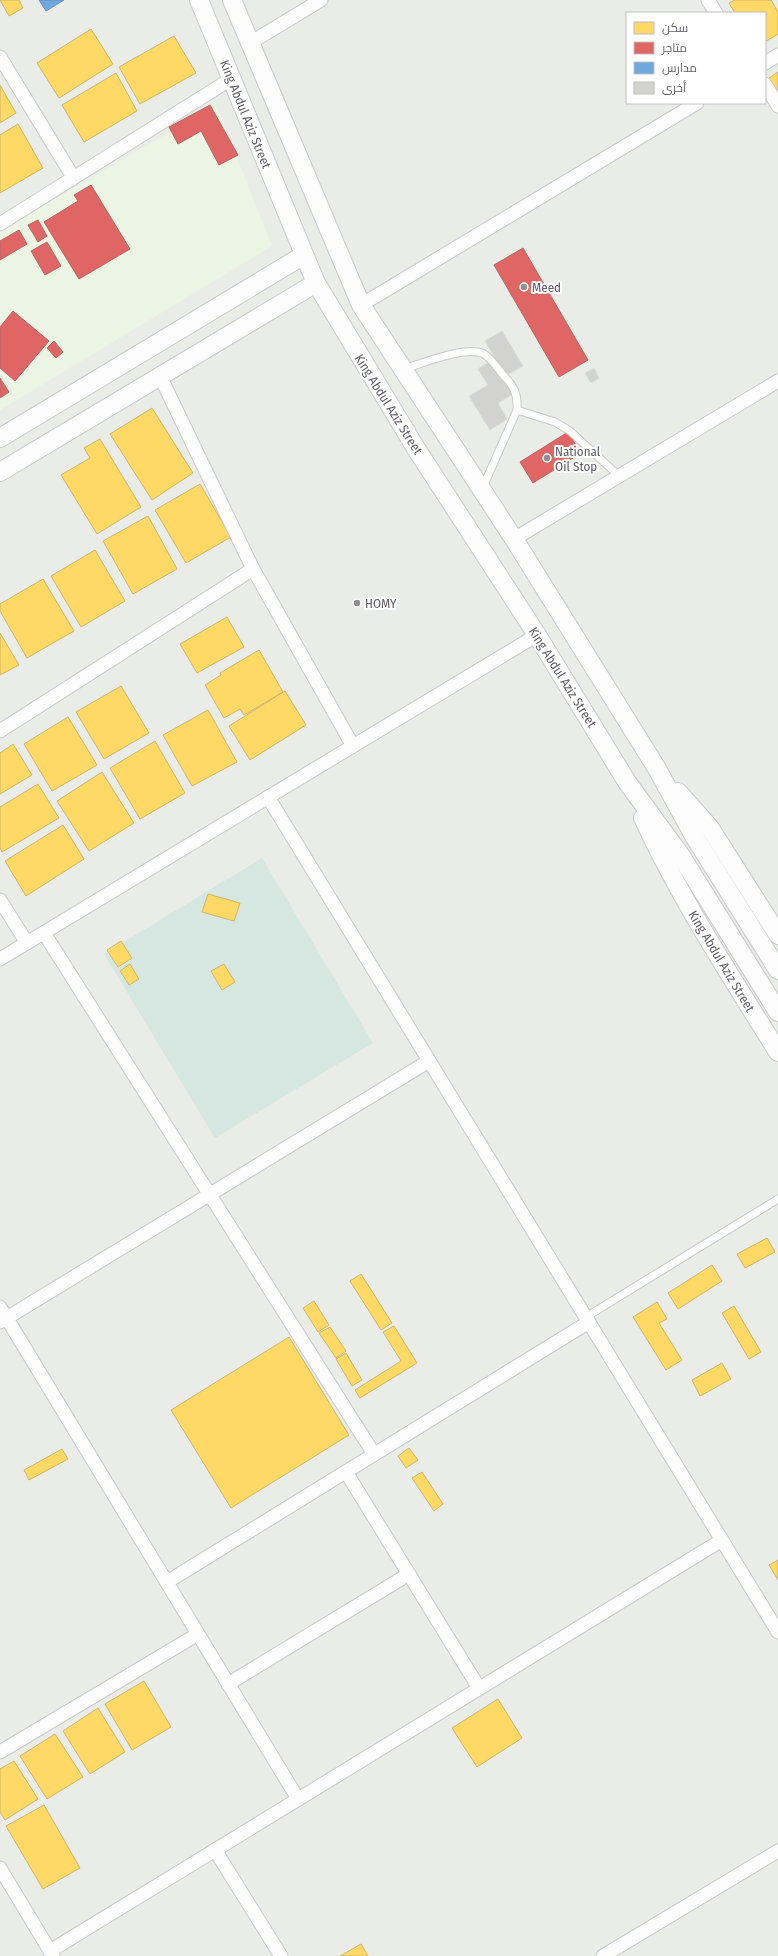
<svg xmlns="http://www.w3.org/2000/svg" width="778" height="1956" viewBox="0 0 778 1956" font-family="'Fira Sans Condensed',Cairo,sans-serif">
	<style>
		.commercial { fill: #ecf4e4 }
		.green { fill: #d6e6e0 }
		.homes { fill: #ffd966; stroke: #cfb466 }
		.shops { fill: #e06666; stroke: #ba6466 }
		.schools { fill: #6fa8dc; stroke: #6a92b8 }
		.building { fill: #d2d3d1; stroke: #dadcd7 }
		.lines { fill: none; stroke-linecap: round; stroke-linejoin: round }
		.lane-casing { stroke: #c9c9ca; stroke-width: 9 }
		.street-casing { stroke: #c9c9ca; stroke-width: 15 }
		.secondary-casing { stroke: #c9c9ca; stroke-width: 20 }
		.lane { stroke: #fcfcfc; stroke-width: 7 }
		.street { stroke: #fcfcfc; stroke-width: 13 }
		.secondary { stroke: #fcfcfc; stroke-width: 18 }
		.poi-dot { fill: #909093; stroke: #fff; stroke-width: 1.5 }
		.labels { text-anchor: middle; stroke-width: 4; stroke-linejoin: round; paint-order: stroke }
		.street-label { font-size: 13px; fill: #605e65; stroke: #fff }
		.poi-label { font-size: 13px; fill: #605e65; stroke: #fff; text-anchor: start }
	</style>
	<rect width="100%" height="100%" fill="#eaece8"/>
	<polygon class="commercial" points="216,105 272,246 0,410 0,231"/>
	<polygon class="green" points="262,858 373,1043 215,1138 104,954"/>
	<g class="homes">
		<polygon points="0,0 19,0 23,8 9,16"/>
		<polygon points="735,0 771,0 778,12 778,34 765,42 765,13 735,13 729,3"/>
		<polygon points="91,29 113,64 59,98 37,63"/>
		<polygon points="174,36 196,73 140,104 119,67"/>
		<polygon points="778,72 778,93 769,78"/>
		<polygon points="116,73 137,111 84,142 62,105"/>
		<polygon points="0,85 16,113 0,123"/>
		<polygon points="18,124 43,168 0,193 0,135"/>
		<polygon points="152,408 193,473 152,500 110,434"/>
		<polygon points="100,439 141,507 97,534 61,475 90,458 84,448"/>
		<polygon points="200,484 231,537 186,563 155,510"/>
		<polygon points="148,516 177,569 133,594 103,541"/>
		<polygon points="95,550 125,601 81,627 51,576"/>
		<polygon points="43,579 74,631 27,658 0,611 0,604"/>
		<polygon points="227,617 244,647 197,673 180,644"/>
		<polygon points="0,633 19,665 0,675"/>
		<polygon points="259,650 283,692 244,715 240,709 224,718 205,685 221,675 220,673"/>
		<polygon points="121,686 149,733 104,759 76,712"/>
		<polygon points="285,691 306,725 250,760 229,726"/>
		<polygon points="208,710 237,762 192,786 163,735"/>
		<polygon points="68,717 97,765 52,791 24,744"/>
		<polygon points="155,741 185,793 140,819 110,768"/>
		<polygon points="13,744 32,775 0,794 0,753"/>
		<polygon points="102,772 134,823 89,851 57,801"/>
		<polygon points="38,784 59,818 2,852 0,848 0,807"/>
		<polygon points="63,825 84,859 26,896 5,861"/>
		<polygon points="208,894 240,903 234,921 202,912"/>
		<polygon points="121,941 132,958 118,967 107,950"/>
		<polygon points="130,964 139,979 129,985 120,971"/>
		<polygon points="224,964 235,982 222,990 211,971"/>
		<polygon points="767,1238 775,1252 745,1268 737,1254"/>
		<polygon points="712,1265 722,1281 678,1309 668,1293"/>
		<polygon points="361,1274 392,1323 381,1330 350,1281"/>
		<polygon points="314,1301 329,1325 318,1332 303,1308"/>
		<polygon points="657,1302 667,1319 659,1323 682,1360 666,1370 633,1317"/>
		<polygon points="734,1306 761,1352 749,1359 722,1313"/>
		<polygon points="394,1326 417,1363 360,1398 355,1390 401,1361 383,1332"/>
		<polygon points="330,1327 346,1351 336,1358 319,1333"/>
		<polygon points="289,1337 349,1435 231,1508 171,1410"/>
		<polygon points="346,1353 362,1380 352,1386 336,1359"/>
		<polygon points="722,1363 731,1379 700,1396 692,1380"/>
		<polygon points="409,1448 418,1460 406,1468 398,1456"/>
		<polygon points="62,1449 68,1459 29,1480 24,1470"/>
		<polygon points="422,1472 443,1504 434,1511 412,1478"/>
		<polygon points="778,1560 778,1580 769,1565"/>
		<polygon points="144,1681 171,1727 132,1750 105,1704"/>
		<polygon points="498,1699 522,1738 477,1767 452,1728"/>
		<polygon points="98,1708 125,1752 90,1774 63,1731"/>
		<polygon points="55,1734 83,1777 47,1799 20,1756"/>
		<polygon points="14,1761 38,1799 5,1820 0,1812 0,1769"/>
		<polygon points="44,1805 80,1868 43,1889 6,1826"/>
		<polygon points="361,1944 368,1956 340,1956"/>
	</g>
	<g class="shops">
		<polygon points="210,105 238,155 219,165 201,131 178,144 169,127"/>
		<polygon points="91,185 130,249 79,279 44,222 78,201 74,195"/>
		<polygon points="38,220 47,236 38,242 28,225"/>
		<polygon points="19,230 27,244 0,260 0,241"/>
		<polygon points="47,242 61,266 45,275 31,251"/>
		<polygon points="523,248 588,360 559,377 494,265"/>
		<polygon points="13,311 49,341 15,381 0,368 0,327"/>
		<polygon points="54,341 63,352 56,358 47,348"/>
		<polygon points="0,378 9,392 0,398"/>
		<polygon points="568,432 581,453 533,483 520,462"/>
	</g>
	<polygon class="schools" points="39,0 64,0 46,11"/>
	<g class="building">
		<polygon points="502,331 523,366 505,376 515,393 498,403 507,419 490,430 469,396 488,385 478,369 495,358 485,341"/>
		<polygon points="594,368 599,378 591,383 585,373"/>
	</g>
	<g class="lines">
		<defs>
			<g id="lane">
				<path d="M404 369C423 363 467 345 484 354 491 358 498 369 503 375 514 386 518 394 517 410L483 487"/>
				<polyline points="517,410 555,422 570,431 619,476"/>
				<polyline points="586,1317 778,1199"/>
			</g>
			<g id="street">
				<polyline points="708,0 716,13"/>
				<polyline points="250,43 321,0"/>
				<polyline points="0,57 73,177"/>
				<polyline points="765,63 778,55"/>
				<polyline points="765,84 778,106"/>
				<polyline points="0,224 231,79"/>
				<polyline points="361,305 697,103"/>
				<polyline points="160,376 253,569 353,746"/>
				<polyline points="514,539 778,381"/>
				<polyline points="0,731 253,569"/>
				<polyline points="268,797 778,1632"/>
				<polyline points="0,900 27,943"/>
				<polyline points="44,933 374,1454"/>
				<polyline points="0,959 537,635"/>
				<polyline points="0,1307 298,1799"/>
				<polyline points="0,1322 429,1061"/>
				<polyline points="346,1472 479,1688"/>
				<polyline points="167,1582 589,1322"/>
				<polyline points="228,1684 409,1574"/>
				<polyline points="0,1752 198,1634"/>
				<polyline points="215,1850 281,1956"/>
				<polyline points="0,1868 53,1956"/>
				<polyline points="50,1951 722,1540"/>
				<polyline points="603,1956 778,1851"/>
			</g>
			<g id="secondary">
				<polyline points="199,0 316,283 417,450 537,635 627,782 681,856 778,1012"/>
				<polyline points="232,0 361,305 514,539 656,767 694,836 778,970"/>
				<polyline points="0,438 304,255"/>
				<polyline points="0,472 316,283"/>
				<polyline points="678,792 710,828 778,935"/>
				<path d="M643 818C681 900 730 975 778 1052"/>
			</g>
		</defs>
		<use href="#lane" class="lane-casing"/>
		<use href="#street" class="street-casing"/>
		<use href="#secondary" class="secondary-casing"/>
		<use href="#lane" class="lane"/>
		<use href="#street" class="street"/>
		<use href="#secondary" class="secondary"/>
	</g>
	<g class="poi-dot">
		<circle cx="524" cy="287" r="4"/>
		<circle cx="547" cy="458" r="4"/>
		<circle cx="357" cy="603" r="4"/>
	</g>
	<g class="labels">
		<g class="street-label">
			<text transform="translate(246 114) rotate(68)" y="5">King Abdul Aziz Street</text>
			<text transform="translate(389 404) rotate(58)" y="5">King Abdul Aziz Street</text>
			<text transform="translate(563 677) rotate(58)" y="5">King Abdul Aziz Street</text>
			<text transform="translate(722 961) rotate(59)" y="5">King Abdul Aziz Street</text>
		</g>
		<g class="poi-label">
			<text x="532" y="292">Meed</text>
			<text x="555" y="456">National<tspan x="555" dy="15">Oil Stop</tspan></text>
			<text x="365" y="608">HOMY</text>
		</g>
	</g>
	<rect x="626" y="12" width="140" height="92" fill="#ffffff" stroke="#bfbfc1"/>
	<rect x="634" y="22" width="20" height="12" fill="#ffd966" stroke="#bfbfc1"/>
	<text x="662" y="32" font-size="12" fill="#605e65">سكن</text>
	<rect x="634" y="42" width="20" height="12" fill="#e06666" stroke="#bfbfc1"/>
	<text x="662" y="52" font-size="12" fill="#605e65">متاجر</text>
	<rect x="634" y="62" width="20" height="12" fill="#6fa8dc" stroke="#bfbfc1"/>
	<text x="662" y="72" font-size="12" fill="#605e65">مدارس</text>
	<rect x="634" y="82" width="20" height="12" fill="#d2d3d1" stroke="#bfbfc1"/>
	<text x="662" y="92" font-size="12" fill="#605e65">أخرى</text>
</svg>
